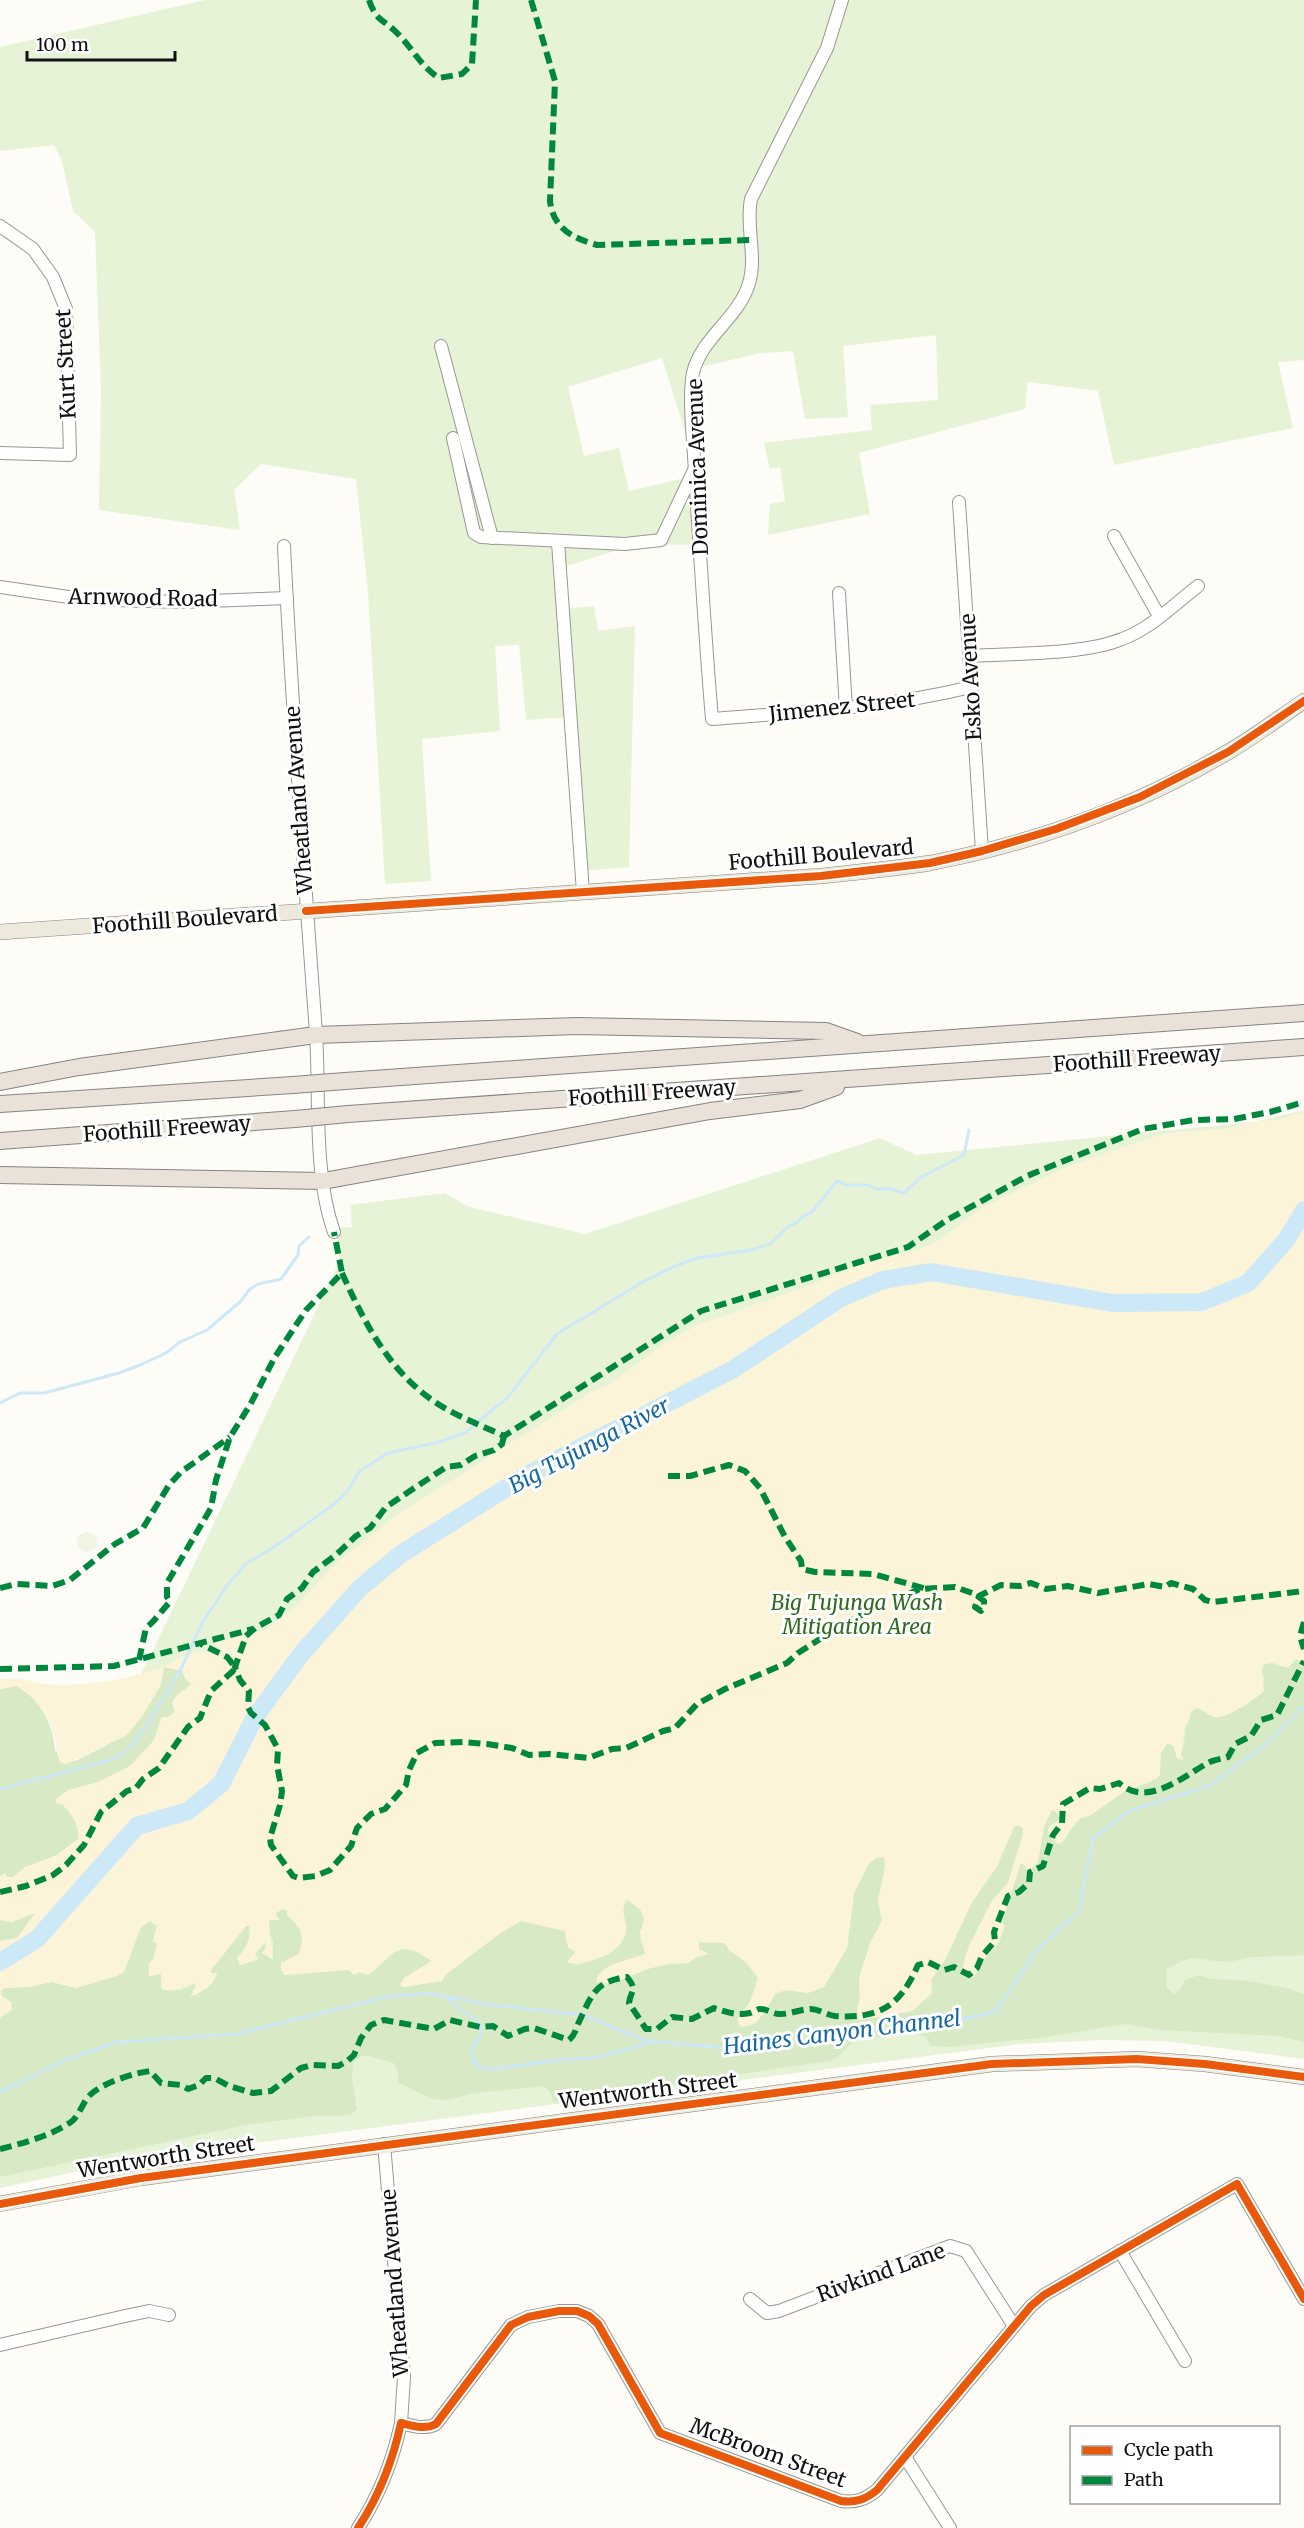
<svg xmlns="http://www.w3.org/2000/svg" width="1304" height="2528" viewBox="0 0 1304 2528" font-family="Merriweather,serif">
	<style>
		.green { fill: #e7f3d7 }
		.forest { fill: #d8eac5 }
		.sand { fill: #fcf4d9 }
		.pitch { fill: #f0f6e1 }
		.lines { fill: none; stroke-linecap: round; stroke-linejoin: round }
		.stream { stroke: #cde8f7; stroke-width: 3 }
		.river { stroke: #cde8f7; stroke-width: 18 }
		.minor-casing { stroke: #979795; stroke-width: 14 }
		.major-casing { stroke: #858482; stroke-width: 16 }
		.highway-casing { stroke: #858482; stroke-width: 18 }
		.minor { stroke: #fffffe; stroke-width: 12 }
		.major { stroke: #ede9dc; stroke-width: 15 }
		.highway { stroke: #eae1d8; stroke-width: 16 }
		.highway-bridge-casing { stroke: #858482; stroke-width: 18; stroke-linecap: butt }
		.highway-bridge { stroke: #eae1d8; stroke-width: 16 }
		.quiet { stroke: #00873e; stroke-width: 6; stroke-dasharray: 12 6; stroke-linecap: butt }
		.cycleway-casing { stroke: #fff; stroke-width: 11 }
		.cycleway { stroke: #e8590c; stroke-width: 8 }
		.labels { text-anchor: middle; stroke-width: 6; stroke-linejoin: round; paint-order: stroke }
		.street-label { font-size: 21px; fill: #111; stroke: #fff }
		.park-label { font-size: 21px; font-style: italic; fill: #2f6b1f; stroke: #fff }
		.water-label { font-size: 22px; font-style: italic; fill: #1768a6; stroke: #fff }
	</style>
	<rect width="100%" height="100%" fill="#fdfcf7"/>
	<g class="green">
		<polygon points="205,0 1304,0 1304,360 1278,362 1293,428 1114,465 1098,391 1028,382 1025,409 859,453 870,514 768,535 770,504 785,501 780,467 770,469 764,443 872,430 870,405 938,400 936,335 843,346 848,417 805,419 793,351 761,353 692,369 688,441 662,358 568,387 584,456 619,448 629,491 693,476 700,545 637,544 554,570 564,609 594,606 598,631 635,626 629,867 580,871 569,717 526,720 519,645 495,646 500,731 422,739 431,881 385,884 368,592 356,479 261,464 234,490 240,530 99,510 101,389 95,232 73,211 62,161 54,145 0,151 0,47"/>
		<polygon points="1304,1110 1304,2059 1165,2041 1101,2040 1020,2044 170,2154 103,2166 0,2188 0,1736 77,1808 339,1263 337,1228 352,1227 350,1205 445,1193 469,1207 585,1234 880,1138 916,1155 1254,1122"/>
	</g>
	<g class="forest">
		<path d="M1296 1659 1304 1662V1955C1287 1957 1269 1956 1252 1957 1245 1958 1239 1960 1233 1961 1200 1964 1199 1948 1166 1970L1167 1988 1174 1994 1181 1988 1185 1980 1199 1975 1211 1979 1242 1980 1287 1988 1304 1994V2042L1279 2036 1160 2030 1126 2024 1048 2037 947 2047 930 2046C928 2041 926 2037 921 2035 913 2032 864 2038 855 2042 843 2047 844 2057 829 2061L553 2102 551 2093 544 2086 476 2093 445 2100 432 2099 397 2082 399 2076 394 2063 364 2055 353 2062 352 2079 357 2109 352 2114 342 2116H314L246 2125 0 2177V2018L4 2015 7 2000 2 1996 1 1991 5 1988 28 1987 52 1982 76 1988 124 1972 141 1927 150 1921 157 1926 154 1935 157 1944 150 1976 161 1974V1984L180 1991 195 1983 197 1985 192 1991 194 1996 205 1988 211 1970 246 1926H249C252 1938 246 1949 238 1958L240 1965 251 1961 258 1949 265 1943 267 1954 273 1957V1940L268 1931 269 1920 277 1917 276 1912 282 1909 287 1910V1915C301 1927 305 1936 299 1954L286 1960 337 1970H349L354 1975 359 1972 369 1975C396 1952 398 1938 432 1961L404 1978 401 1985 403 1987 442 1981 445 1975 499 1934 521 1921 565 1931 566 1941 576 1951 567 1962 579 1965 610 1954 626 1925 622 1908 626 1899 642 1910 644 1915 640 1940 646 1954 604 1969 612 1984 647 1969 669 1964 688 1963 697 1957 708 1954 698 1949 699 1942 725 1943 729 1950 746 1962 758 1978 750 2002 737 2020 756 2024 776 1993 787 1990 808 1993 847 1948 854 1893 869 1863 877 1858 885 1857V1867L878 1901 882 1920 873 1937 859 1978 860 1997 857 2011 859 2020 912 2011 932 1993 931 1980 945 1960 971 1904 997 1866 1014 1827 1017 1825 1023 1828V1833L1008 1883 992 1901 969 1946 962 1970 980 1969 985 1958 999 1942 1004 1929 1001 1923 1020 1865 1022 1863 1029 1871 1038 1862 1044 1826 1052 1810 1058 1813 1059 1820 1049 1826V1835L1069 1832 1081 1818 1091 1815 1125 1791 1151 1782 1161 1753 1167 1744H1173L1177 1758C1191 1745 1179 1719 1197 1708L1205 1712 1233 1710 1247 1705 1264 1680 1262 1670 1264 1664 1273 1663 1281 1667Z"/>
		<path d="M164 1667 182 1671 185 1678 193 1684 177 1695 172 1703 176 1711 169 1717H162C158 1724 157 1733 154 1739 140 1768 98 1786 68 1790L62 1804C71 1813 80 1825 78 1839L57 1855 25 1867 13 1877H7L5 1874 0 1876V1689L16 1686C40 1698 54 1725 55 1751L75 1761 127 1735 143 1715 161 1685Z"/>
		<polygon points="34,1912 34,1916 17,1938 0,1941 0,1920 7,1922"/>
	</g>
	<path class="sand" d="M1304 1112V1662L1296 1659 1288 1668 1273 1663 1264 1664 1262 1670 1264 1691C1256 1699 1223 1721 1214 1717 1207 1715 1204 1709 1197 1708L1191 1711 1188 1724 1185 1725 1181 1754 1184 1761 1177 1758 1173 1745 1167 1744 1161 1753 1160 1775 1156 1779 1125 1791 1091 1815 1081 1818 1076 1821 1063 1842 1058 1844 1049 1835 1048 1829 1059 1820 1058 1813 1052 1810 1044 1826 1038 1862 1029 1871 1023 1863 1020 1865 1002 1923 1005 1925 997 1945 985 1958 974 1977 965 1978 963 1975V1965L969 1946 992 1901 1008 1883 1022 1838 1023 1828 1018 1825 1014 1827 997 1866 971 1904 945 1960 931 1980 932 1993 912 2011 859 2020 857 2011 860 1997 859 1978 870 1943 882 1921 878 1901 885 1867 884 1857 876 1858 869 1863 854 1893 847 1948 824 1987 808 1993 787 1990 776 1993C766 2007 761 2026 741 2027L737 2020 750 2002 758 1978 746 1962 729 1950 725 1943 699 1942V1949L709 1954 697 1957 688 1963 669 1964 647 1969 612 1984 596 1982C599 1963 631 1960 645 1954L640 1932C649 1916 641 1908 627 1900 619 1913 627 1918 626 1932 623 1954 585 1966 567 1962L576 1952 568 1948 565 1931 521 1921 499 1934 445 1975 442 1981 403 1987 400 1985 404 1978 432 1961C398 1937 396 1952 369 1975L359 1972 354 1975 349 1970 284 1975 281 1970V1963L299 1954C306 1936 301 1927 287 1915V1910L282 1909 275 1914 280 1920H269C269 1932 271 1945 273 1957L272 1959 262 1953 267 1946 265 1943 256 1953 255 1956 259 1957 257 1960 240 1965 237 1958C246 1948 252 1938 249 1926H246L211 1970V1973H217C215 1984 201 1994 190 1996L196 1988 195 1983C181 1986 176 1994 161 1989V1974L149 1976V1964L153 1959 157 1944 153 1941 157 1926 150 1921 141 1927 124 1972 117 1976 76 1988 52 1982 28 1987 5 1988 1 1991 2 1996 11 2002 12 2010 0 2017V1972L11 1960 10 1954 0 1953V1941L17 1938 35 1913 12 1922 0 1920V1876L6 1873 7 1877H13L25 1867 57 1855 78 1839C80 1826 71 1813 62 1804H57L55 1800 68 1790 98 1782 130 1766 155 1739 162 1717H169L175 1711 172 1703 177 1695 192 1684 187 1681 182 1671 164 1667 161 1684 143 1715 127 1735 66 1764 61 1763C55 1751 57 1747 54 1735 49 1715 35 1695 16 1686L0 1689V1679C16 1677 30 1681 46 1684 69 1687 106 1682 129 1677 140 1674 155 1671 164 1666 185 1656 206 1642 228 1661L226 1654 214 1644 216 1642 264 1631 296 1607 331 1568 397 1515 590 1393 610 1384 668 1341 698 1325 805 1287 857 1265 917 1250 938 1241 981 1208 1069 1166 1165 1133 1231 1128 1247 1122 1277 1120Z"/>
	<circle class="pitch" cx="87" cy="1542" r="10"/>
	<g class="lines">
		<g class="stream">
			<polyline points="0,1403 20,1393 44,1393 119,1373 140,1365 166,1353 180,1342 207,1330 241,1301 250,1289 258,1284 281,1279 298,1255 299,1246 309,1237"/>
			<polyline points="0,1789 111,1760 130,1748 150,1720 180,1671 202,1623 229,1583 247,1563 274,1547 333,1505 347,1492 360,1471 388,1453 440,1442 466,1432 508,1397 557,1334 641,1283 675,1266 697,1258 751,1250 770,1244 790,1225 798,1222 802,1217 812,1212 837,1181 847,1185 868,1185 876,1189 890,1189 904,1193 921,1177 964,1155 969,1130"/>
			<polyline points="447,1997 456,2006 480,2023 481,2034 472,2049 474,2062 481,2068 495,2069 557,2060 596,2058 651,2042"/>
			<polyline points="0,2092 65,2060 117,2042 236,2034 386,1997 428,1993 484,2004 583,2015 646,2041 727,2048 946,2024 996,2011 1036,1951 1079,1911 1093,1838 1129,1811 1211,1785 1265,1745 1304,1706"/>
		</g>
		<polyline class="river" points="0,1962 37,1939 137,1826 188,1811 221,1784 255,1717 302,1653 360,1588 401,1554 527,1475 732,1370 841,1298 883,1280 931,1272 1113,1303 1202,1302 1248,1283 1287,1239 1304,1210"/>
		<defs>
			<g id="minor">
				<path d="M842 0 827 48 751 199C745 229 759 260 747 289 735 320 701 339 693 373 688 398 694 446 695 473 700 555 705 637 712 719 799 712 886 708 971 687"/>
				<polyline points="0,226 33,249 53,277 66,309 70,455 0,453"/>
				<polyline points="441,346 492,538"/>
				<polyline points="453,438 474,533 481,537 625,544 661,540 695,468"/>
				<polyline points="959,502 982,851"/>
				<polyline points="1114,536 1159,616"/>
				<polyline points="558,542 583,892"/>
				<path d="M284 546C292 709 304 871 316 1033 320 1096 313 1173 334 1232"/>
				<polyline points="0,587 82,599 181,602 287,598"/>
				<polyline points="839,593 846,709"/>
				<path d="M970 656C1014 653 1083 655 1122 639 1150 629 1175 604 1198 586"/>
				<polyline points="384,2144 404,2377 401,2423"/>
				<polyline points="1120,2251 1185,2361"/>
				<polyline points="750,2299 767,2313 779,2311 950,2246 966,2251 1014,2326"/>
				<polyline points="0,2345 125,2316 149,2311 169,2315"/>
				<polyline points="905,2457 950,2528"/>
				<path d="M358 2528C379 2496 393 2460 401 2423 413 2426 425 2430 436 2424L511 2325 528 2317 559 2311H577L589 2316 598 2324 660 2433 841 2501C856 2503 866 2499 877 2490L1031 2306 1044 2295 1237 2184 1304 2299"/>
			</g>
			<g id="major">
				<path d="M0 932 821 876C857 872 894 869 930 863 1034 843 1137 806 1228 752 1254 737 1279 718 1304 701"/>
				<polyline points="0,2204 141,2178 992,2064 1137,2059 1205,2064 1304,2077"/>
			</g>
			<g id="highway">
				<polyline points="345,1081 1304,1013"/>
				<polyline points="0,1082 79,1067 316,1035 577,1026 826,1031 857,1042"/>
				<polyline points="0,1104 293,1085"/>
				<polyline points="348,1114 1304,1047"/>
				<polyline points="0,1141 295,1119"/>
				<polyline points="0,1175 323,1181 710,1111 800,1100 836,1087"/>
			</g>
		</defs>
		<use href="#minor" class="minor-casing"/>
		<use href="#major" class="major-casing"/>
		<use href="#highway" class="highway-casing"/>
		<use href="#minor" class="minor"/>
		<use href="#major" class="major"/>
		<use href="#highway" class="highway"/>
		<defs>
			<g id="highway-bridge">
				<polyline points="293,1085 345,1081"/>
				<polyline points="295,1119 348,1114"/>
			</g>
		</defs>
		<use href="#highway-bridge" class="highway-bridge-casing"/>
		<use href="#highway-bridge" class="highway-bridge"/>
		<g class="quiet">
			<path d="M369 0C376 21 383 19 396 32 412 47 420 66 439 78L462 74 472 64 476 0"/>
			<path d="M531 0 555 81 550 201C553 228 572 238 597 245L750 240"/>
			<path d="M342 1273C365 1324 390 1373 438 1404 458 1417 483 1426 504 1436L701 1311 908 1247 947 1220 1027 1176 1143 1129 1194 1120 1234 1119 1270 1112 1304 1102"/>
			<polyline points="504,1436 502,1444 494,1450 475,1456 461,1465 446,1467 386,1507 370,1528 356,1536 336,1555 313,1572 302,1588 287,1599 279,1615 255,1628 246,1636 235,1667 240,1680 249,1691 248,1707 251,1713 265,1725 278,1749 277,1765 282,1791 280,1805 270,1838 271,1845 293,1876 299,1878 316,1876 330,1870 351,1846 357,1828 371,1814 385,1809 406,1785 409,1770 417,1753 435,1743 464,1742 487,1744 512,1748 529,1755 550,1754 588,1758 612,1749 626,1748 663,1731 675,1728 697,1704 725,1689 787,1663 798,1653 848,1621 920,1589 955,1587 975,1594 984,1601 984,1608 981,1611 975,1607 979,1596 1001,1585 1020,1586 1031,1583 1046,1589 1068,1586 1098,1593 1149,1584 1165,1587 1171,1583 1193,1589 1205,1600 1213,1602 1304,1591"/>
			<polyline points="668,1476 690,1476 729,1465 745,1471 760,1488 785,1537 801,1561 802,1569 815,1572 873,1574 927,1589"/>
			<polyline points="0,1588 16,1584 52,1586 70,1580 115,1544 143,1528 169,1485 181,1472 230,1437"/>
			<polyline points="1304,1622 1300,1636 1304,1649"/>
			<path d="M139 1660 146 1628C156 1620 161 1611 170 1602L167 1597V1583L211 1508 216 1480 230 1437 250 1405 275 1357 306 1310 342 1273 334 1232"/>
			<polyline points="0,1669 114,1666 253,1629"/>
			<polyline points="0,1892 26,1886 53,1875 66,1865 84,1845 101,1812 127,1791 136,1788 143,1779 159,1768 188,1727 200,1718 211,1691 233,1671 235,1667 227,1657 201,1644"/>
			<path d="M0 2149C24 2143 50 2136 71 2122 80 2115 82 2103 90 2095 102 2083 134 2073 150 2071L161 2083 181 2085 188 2089 199 2085 206 2078H214L229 2086 253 2093 271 2091 301 2068 312 2065 338 2066 346 2062 354 2055 361 2038 371 2025 384 2020 434 2029 450 2020 480 2027 493 2026 508 2036 525 2029 534 2028 569 2040C575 2035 575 2031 578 2024 591 1997 594 1981 627 1977 638 1991 631 1989 629 2003L646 2029H657L672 2017 692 2019 714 2008C726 2012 737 2016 750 2013 753 2012 756 2010 759 2009 766 2008 774 2015 781 2014 790 2014 799 2010 809 2009 818 2008 826 2015 835 2016 880 2019 900 2006 918 1965L928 1962 944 1970 954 1967 969 1975 977 1968 982 1956 995 1941 994 1932 1008 1896 1019 1892 1029 1883 1030 1872 1043 1866 1053 1835 1062 1823 1063 1804 1090 1788 1100 1789 1119 1783C1146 1808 1183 1777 1206 1764 1212 1760 1221 1759 1228 1757L1235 1744 1251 1736 1261 1720 1277 1715 1304 1661"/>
		</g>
		<defs>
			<g id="cycleway">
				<polyline points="306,911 821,876 930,863 982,851 1056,829 1140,797 1228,752 1304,701"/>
				<polyline points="0,2204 141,2178 992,2064 1137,2059 1205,2064 1304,2077"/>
				<path d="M358 2528C379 2496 393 2460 401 2423 413 2426 425 2430 436 2424L511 2325 528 2317 559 2311H577L589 2316 598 2324 660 2433 841 2501C856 2503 866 2499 877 2490L1031 2306 1044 2295 1237 2184 1304 2299"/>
			</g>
		</defs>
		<use href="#cycleway" class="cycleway-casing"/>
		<use href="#cycleway" class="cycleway"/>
	</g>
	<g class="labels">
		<g class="street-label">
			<text transform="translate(66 364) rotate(-93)" y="7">Kurt Street</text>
			<text transform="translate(698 467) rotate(-92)" y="7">Dominica Avenue</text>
			<text transform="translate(143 598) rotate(1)" y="7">Arnwood Road</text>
			<text transform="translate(971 677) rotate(-93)" y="7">Esko Avenue</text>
			<text transform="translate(842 707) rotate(-6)" y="7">Jimenez Street</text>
			<text transform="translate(299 800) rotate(-94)" y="7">Wheatland Avenue</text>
			<text transform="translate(821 855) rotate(-5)" y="7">Foothill Boulevard</text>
			<text transform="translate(185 920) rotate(-4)" y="7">Foothill Boulevard</text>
			<text transform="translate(1137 1059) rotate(-4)" y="7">Foothill Freeway</text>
			<text transform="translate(652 1093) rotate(-4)" y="7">Foothill Freeway</text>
			<text transform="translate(167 1129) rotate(-4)" y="7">Foothill Freeway</text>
			<text transform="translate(648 2091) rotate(-7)" y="7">Wentworth Street</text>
			<text transform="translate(166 2157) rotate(-9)" y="7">Wentworth Street</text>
			<text transform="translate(881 2273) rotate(-20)" y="7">Rivkind Lane</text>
			<text transform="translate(395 2283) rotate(-94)" y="7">Wheatland Avenue</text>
			<text transform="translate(768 2453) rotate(20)" y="7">McBroom Street</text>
		</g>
		<g class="park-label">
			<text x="857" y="1610">Big Tujunga Wash<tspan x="857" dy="24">Mitigation Area</tspan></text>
		</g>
		<g class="water-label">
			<text transform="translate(589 1445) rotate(-28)" y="8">Big Tujunga River</text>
			<text transform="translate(842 2032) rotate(-7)" y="8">Haines Canyon Channel</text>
		</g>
	</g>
	<rect x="1070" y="2426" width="210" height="78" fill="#ffffff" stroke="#a0a0a0" stroke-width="1.5"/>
	<rect x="1082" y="2446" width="30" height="9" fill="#e8590c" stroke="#a0a0a0" stroke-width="1.5"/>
	<text x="1124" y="2456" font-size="18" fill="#111111">Cycle path</text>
	<rect x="1082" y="2476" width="30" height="9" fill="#00873e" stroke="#a0a0a0" stroke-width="1.5"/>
	<text x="1124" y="2486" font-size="18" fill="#111111">Path</text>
	<path d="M27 51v9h148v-9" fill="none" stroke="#111111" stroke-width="3"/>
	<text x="36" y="51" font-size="18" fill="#111111" stroke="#ffffff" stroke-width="4.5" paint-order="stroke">100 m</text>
</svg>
